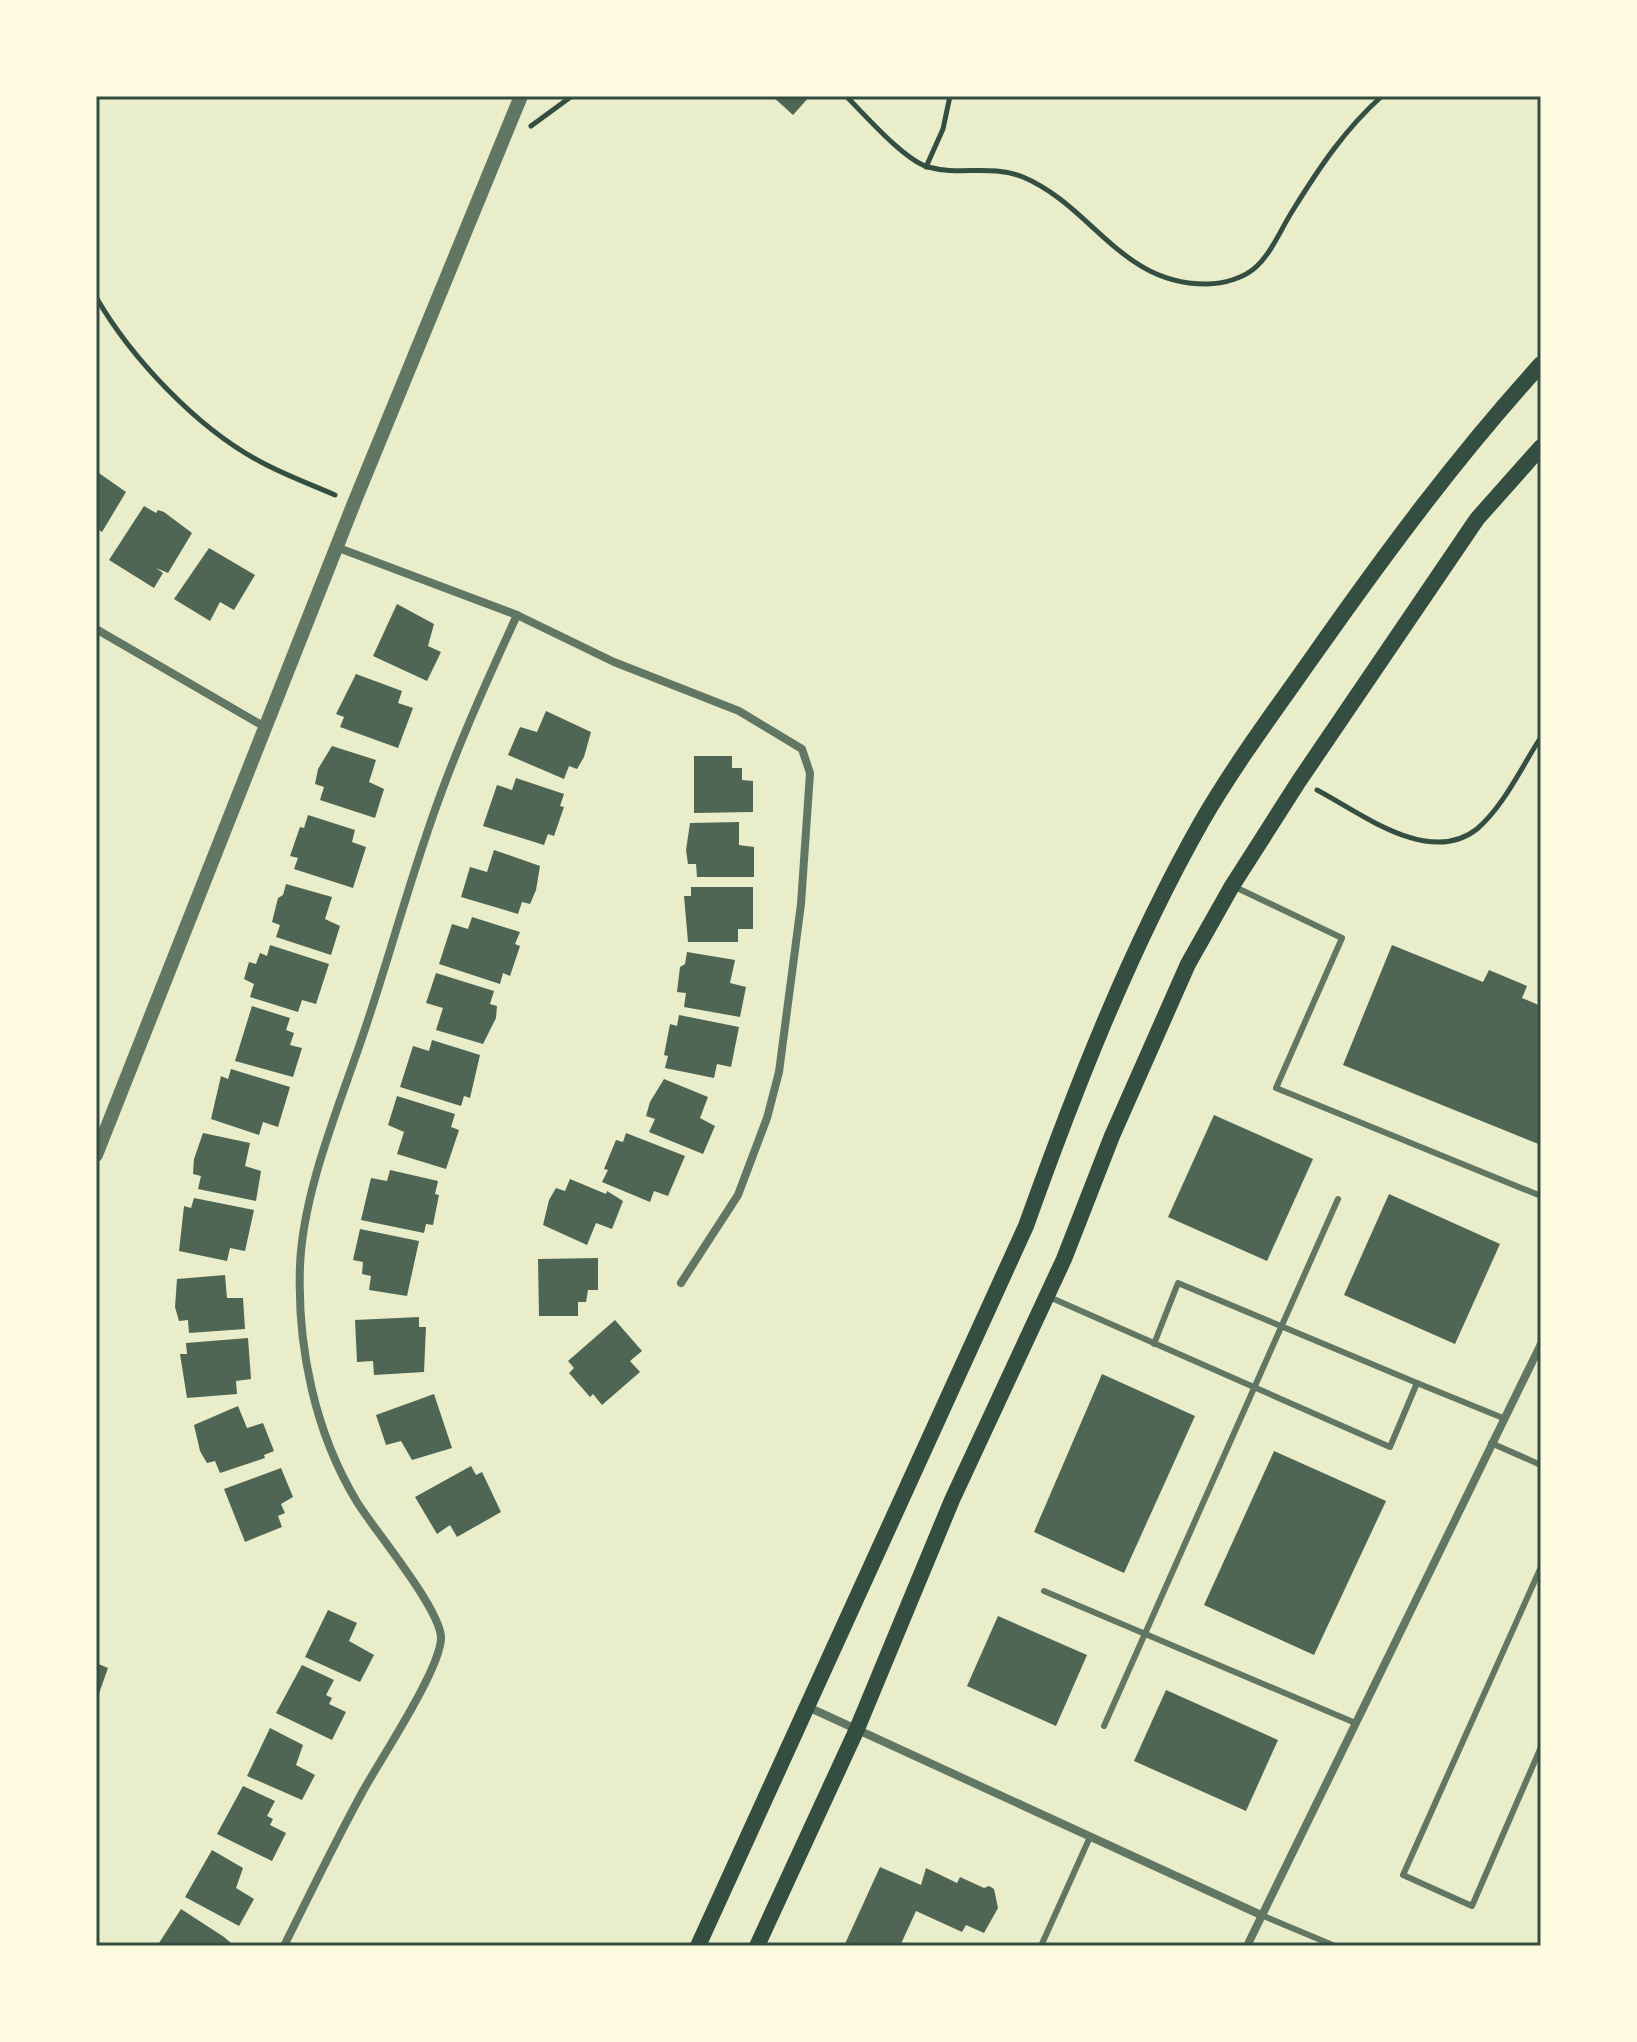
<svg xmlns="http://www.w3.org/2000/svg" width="1637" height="2042" viewBox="0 0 1637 2042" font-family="Arial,sans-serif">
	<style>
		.building { fill: #4f6655 }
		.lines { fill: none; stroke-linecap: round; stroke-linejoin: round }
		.path { stroke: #344e41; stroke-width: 5 }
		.service { stroke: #617663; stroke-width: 6 }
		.minor { stroke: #617663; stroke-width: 8 }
		.tertiary { stroke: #617663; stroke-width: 14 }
		.secondary { stroke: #344e41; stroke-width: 16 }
		.neatline { fill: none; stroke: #344e41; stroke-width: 3 }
	</style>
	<rect width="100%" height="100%" fill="#e9edc9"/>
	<g class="building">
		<polygon points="772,96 810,96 793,115"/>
		<polygon points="96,471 126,492 102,532 96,528"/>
		<polygon points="144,506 156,513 158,510 164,512 192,533 168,573 156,568 163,573 154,588 109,560"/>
		<polygon points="209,548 255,575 234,610 220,602 210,621 174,599"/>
		<polygon points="397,604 434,624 428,646 441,652 427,681 373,656"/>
		<polygon points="356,674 402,691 398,703 413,708 398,748 340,727 344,717 336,714"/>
		<polygon points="546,711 591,732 584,757 577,769 569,766 564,779 508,755 520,727 537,732"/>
		<polygon points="332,746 376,760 369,782 384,789 375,818 320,800 324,787 315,784 318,769"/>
		<polygon points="694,756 732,756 732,768 742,768 742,780 753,781 753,812 694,813"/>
		<polygon points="516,778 564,794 560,806 564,807 554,836 548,834 544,845 483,826 497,785 512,790"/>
		<polygon points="308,815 355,830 352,842 366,847 353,888 294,869 298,858 290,856 300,827 304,828"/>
		<polygon points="739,822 739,845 754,847 754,877 697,877 696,864 688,864 686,850 690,823"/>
		<polygon points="494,850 540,866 536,890 530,904 522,902 518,914 461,897 470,867 487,872"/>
		<polygon points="286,884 332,897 325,919 340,926 331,955 276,937 280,925 272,922 278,898 283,895"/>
		<polygon points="691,887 753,887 753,929 738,929 738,942 688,942 684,896 691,896"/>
		<polygon points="472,917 520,932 515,944 520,946 510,976 503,973 500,984 439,964 452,924 468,929"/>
		<polygon points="270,945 329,964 316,1004 302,1000 298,1012 250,997 254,984 244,979 249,962 256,964 260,953 267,956"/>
		<polygon points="1392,945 1483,982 1489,970 1527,986 1522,998 1541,1006 1541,1145 1343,1065"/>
		<polygon points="687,952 735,960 730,983 746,987 740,1017 684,1007 686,993 677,992 680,967 685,964"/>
		<polygon points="436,973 494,991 490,1004 497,1006 496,1018 483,1044 436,1030 443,1008 426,1003"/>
		<polygon points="252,1006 290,1018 286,1030 294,1033 290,1045 302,1048 293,1077 235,1061"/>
		<polygon points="679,1015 739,1027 731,1067 717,1064 714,1078 665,1068 668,1056 664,1055 670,1024 677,1026"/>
		<polygon points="432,1040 480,1055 470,1098 464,1096 461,1106 400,1087 413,1046 429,1051"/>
		<polygon points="231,1069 290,1087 278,1127 263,1122 259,1135 211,1119 221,1076 228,1079"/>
		<polygon points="664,1079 708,1097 700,1118 715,1126 703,1154 649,1132 655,1119 646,1116 650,1102"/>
		<polygon points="397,1096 455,1114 451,1127 459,1130 446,1169 397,1154 404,1132 388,1125"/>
		<polygon points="1214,1115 1313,1159 1267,1261 1168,1217"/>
		<polygon points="203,1133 250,1143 245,1166 261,1171 256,1201 198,1189 201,1176 193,1174 194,1159"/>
		<polygon points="626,1133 685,1156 668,1196 654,1191 650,1202 602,1182 608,1170 604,1169 616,1140 623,1142"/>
		<polygon points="390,1170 438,1181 435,1194 439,1195 433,1225 426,1224 424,1233 361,1220 371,1178 387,1181"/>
		<polygon points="570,1179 606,1194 607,1191 623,1201 612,1229 596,1223 587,1245 543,1225 549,1200 556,1188 565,1191"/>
		<polygon points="1389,1194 1500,1244 1455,1344 1344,1295"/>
		<polygon points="194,1198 254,1210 245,1251 230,1248 227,1261 179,1251 184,1206 191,1208"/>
		<polygon points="360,1229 419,1241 407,1296 369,1290 371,1276 362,1274 363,1262 353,1260"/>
		<polygon points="598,1258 598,1290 588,1290 586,1302 578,1302 578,1316 539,1316 538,1259"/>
		<polygon points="225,1275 227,1298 243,1298 245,1329 189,1333 188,1320 179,1321 175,1307 177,1279"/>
		<polygon points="419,1317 419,1327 426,1327 424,1372 374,1375 373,1361 357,1362 355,1320"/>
		<polygon points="615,1320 642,1351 630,1361 640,1372 602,1405 593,1394 590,1397 569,1373 574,1368 568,1361"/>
		<polygon points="248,1338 251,1379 236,1381 237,1394 187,1398 180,1354 187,1354 186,1343"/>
		<polygon points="1102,1374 1195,1416 1124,1573 1034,1532"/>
		<polygon points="434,1394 452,1448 412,1460 401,1441 386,1445 376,1415"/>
		<polygon points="238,1406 247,1428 263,1423 274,1451 264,1455 265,1458 220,1473 215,1461 207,1463 200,1451 194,1425"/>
		<polygon points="1274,1451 1386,1501 1314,1655 1204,1605"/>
		<polygon points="471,1466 476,1475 482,1472 501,1512 457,1537 450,1525 437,1534 415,1497"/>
		<polygon points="281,1468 293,1497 281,1504 285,1513 278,1516 282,1527 245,1542 224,1489"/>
		<polygon points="328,1610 357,1623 349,1641 374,1655 360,1682 305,1657"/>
		<polygon points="998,1616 1087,1655 1056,1726 967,1686"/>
		<polygon points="96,1663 108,1668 96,1702"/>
		<polygon points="302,1665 334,1680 326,1695 332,1698 329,1704 346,1712 332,1740 276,1713"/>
		<polygon points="1166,1690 1278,1740 1246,1811 1134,1761"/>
		<polygon points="270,1728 303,1745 296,1765 315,1775 302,1800 247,1776"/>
		<polygon points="243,1786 275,1801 267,1816 273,1819 270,1825 286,1833 272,1861 217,1834"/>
		<polygon points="212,1850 243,1868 236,1888 254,1899 239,1926 185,1897"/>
		<polygon points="880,1867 921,1885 926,1868 957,1883 960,1877 984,1888 989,1886 994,1889 998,1908 984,1933 966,1925 962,1932 916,1911 900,1946 844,1946"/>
		<polygon points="181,1909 224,1937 231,1943 229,1946 157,1946"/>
	</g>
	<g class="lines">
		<g class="path">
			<path d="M846 96C864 114 904 160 928 167 960 176 990 164 1023 177 1092 206 1121 285 1207 284 1223 284 1245 278 1257 266 1272 252 1282 227 1293 210 1319 168 1345 129 1382 96"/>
			<polyline points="531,126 572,96"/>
			<polyline points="926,167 943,129 950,96"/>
			<path d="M96 297C131 358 198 429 261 462 285 475 310 484 335 495"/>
			<path d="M1317 790C1361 813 1429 867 1477 829 1504 806 1522 766 1541 737"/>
		</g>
		<g class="service">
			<polyline points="1235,887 1342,938 1276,1088 1541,1196"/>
			<polyline points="1047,1296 1390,1447 1417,1383 1503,1418"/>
			<polyline points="1154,1344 1178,1283 1417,1383"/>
			<polyline points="1491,1443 1541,1465"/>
			<polyline points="1541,1567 1403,1875 1472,1906 1541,1747"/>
			<polyline points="1044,1591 1353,1722"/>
			<polyline points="1104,1726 1338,1199"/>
			<polyline points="1261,1915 1335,1946"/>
			<polyline points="1041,1946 1090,1837"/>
		</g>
		<g class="minor">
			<polyline points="336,547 517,615 614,662 739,711 802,749 810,773 801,904 779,1072 767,1118 738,1195 681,1283"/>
			<polyline points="96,629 265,727"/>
			<polyline points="808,1707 1261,1915"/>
			<path d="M284 1946C310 1894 335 1842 363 1791 380 1760 442 1667 441 1637 439 1607 375 1531 357 1502 315 1433 297 1347 300 1266 303 1189 341 1102 365 1029 392 949 413 867 443 788 465 729 491 672 517 615"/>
			<polyline points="1247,1946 1541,1344"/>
		</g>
		<polyline class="tertiary" points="96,1155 354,503 521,96"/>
		<g class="secondary">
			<path d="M698 1946 1026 1226C1075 1089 1130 948 1202 821 1235 764 1276 709 1314 655 1385 554 1458 455 1541 364"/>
			<polyline points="757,1946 857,1729 952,1500 1064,1259 1112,1136 1188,964 1232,886 1299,781 1477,519 1541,447"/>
		</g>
	</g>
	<rect width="1637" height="2042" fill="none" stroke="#fefae0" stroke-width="196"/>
	<rect x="98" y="98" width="1441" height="1846" class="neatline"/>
</svg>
